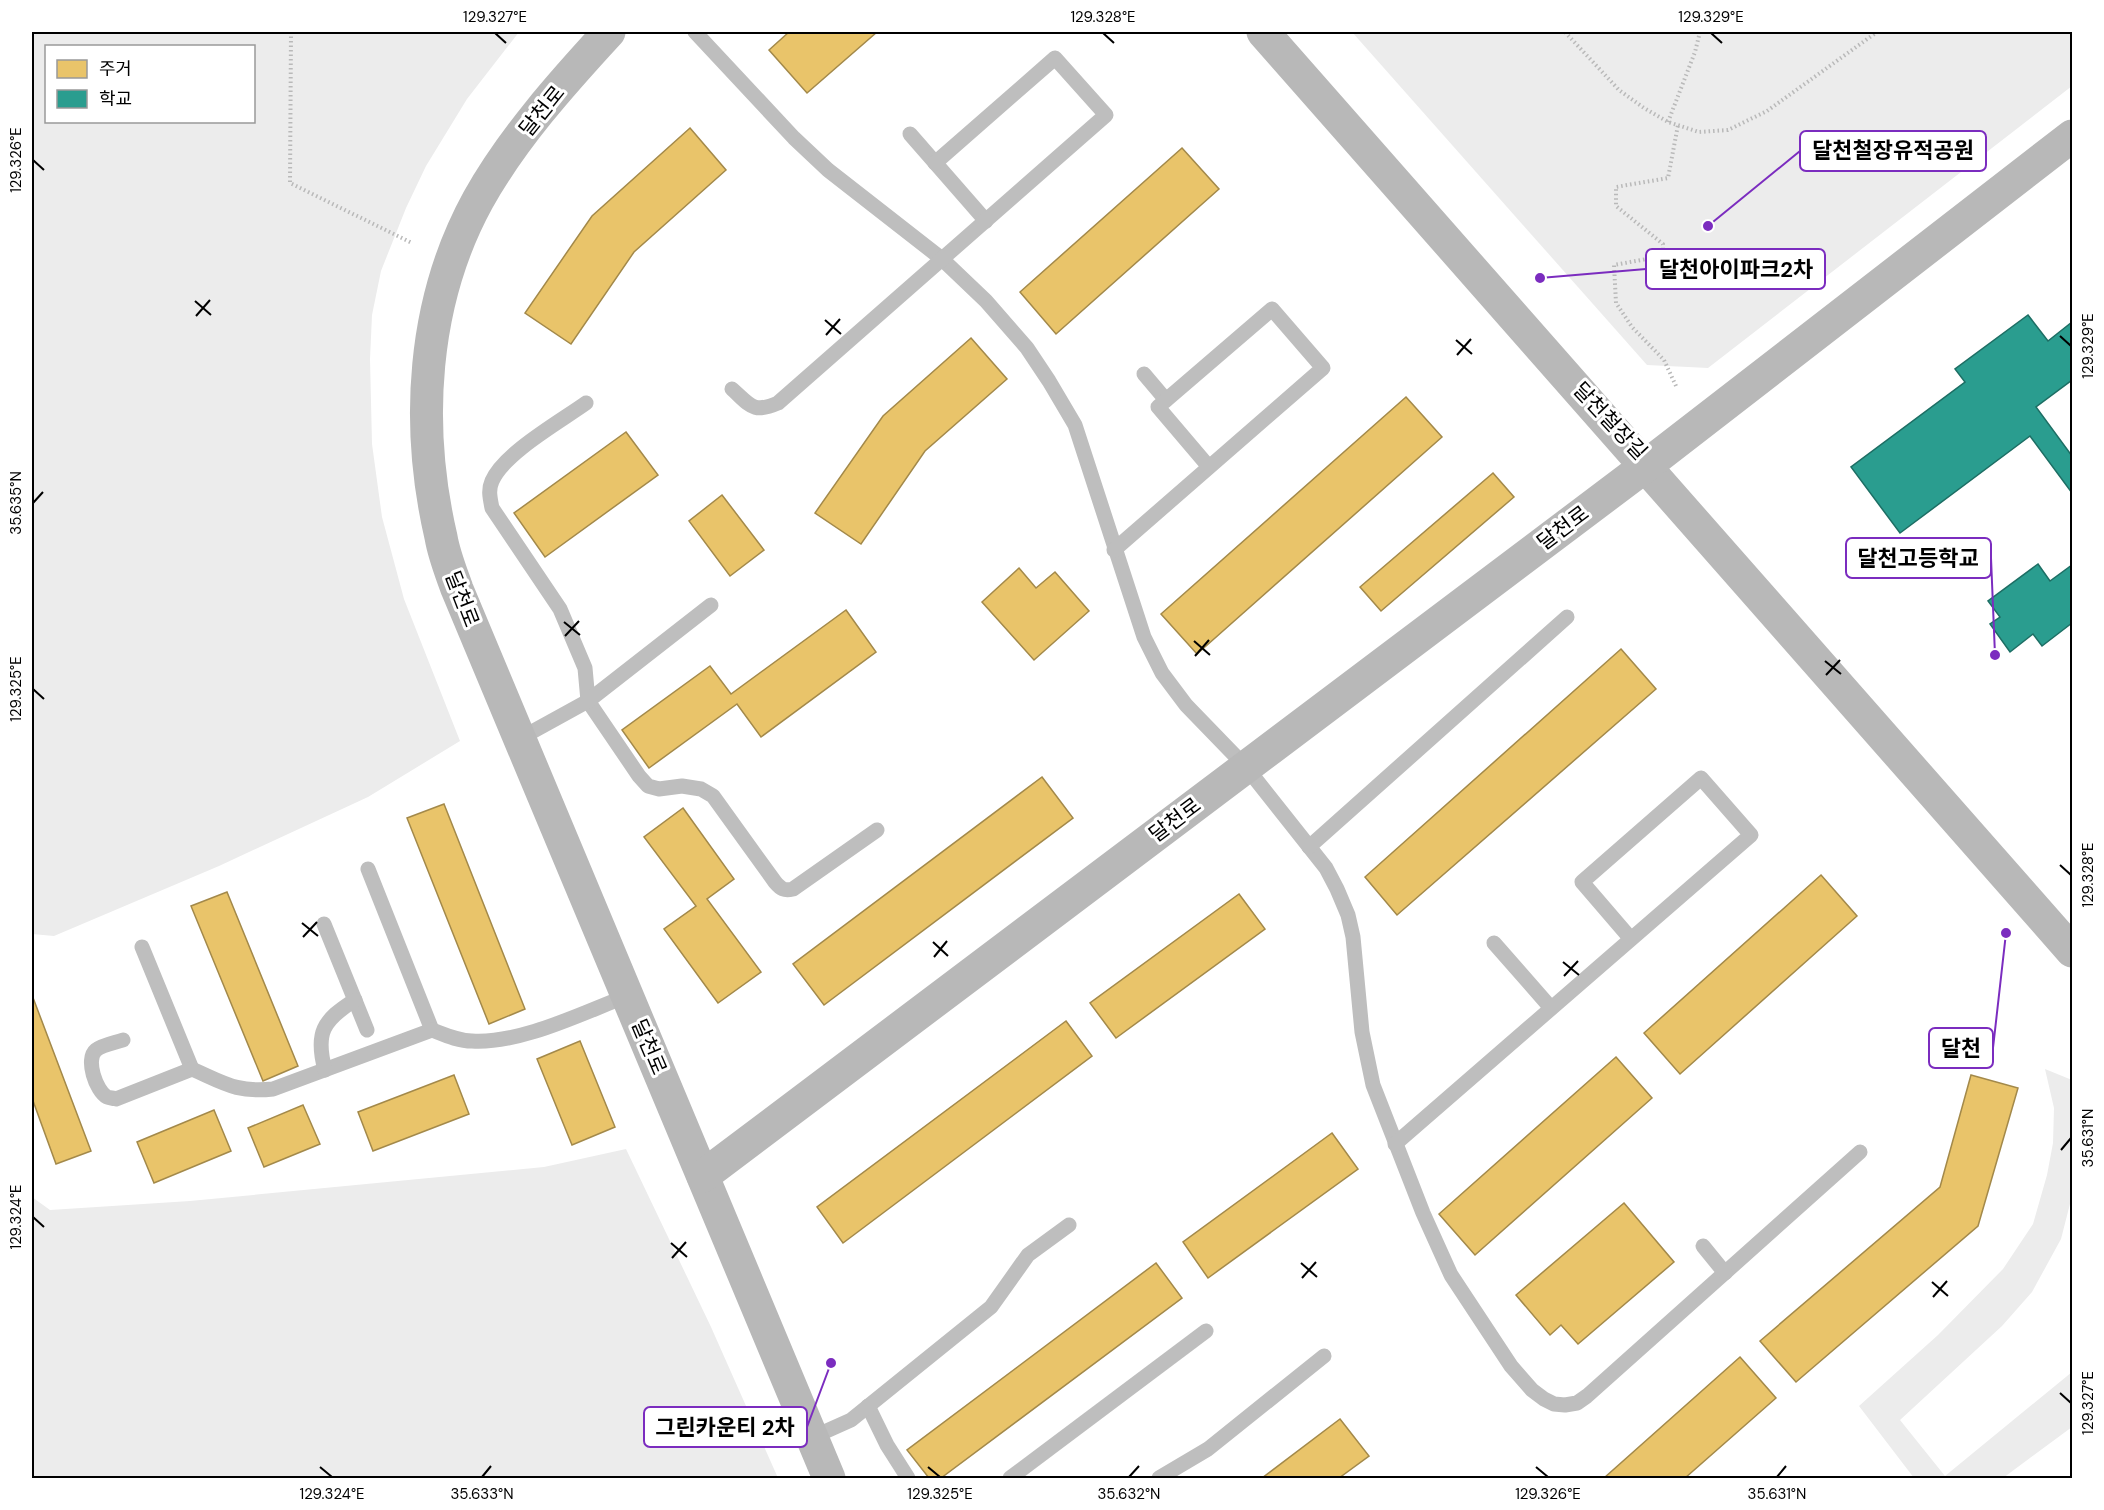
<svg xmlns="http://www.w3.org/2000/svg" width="2104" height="1510" viewBox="0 0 2104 1510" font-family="'DM Sans','Noto Sans KR',sans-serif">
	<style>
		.green { fill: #ececec; fill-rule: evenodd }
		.homes { fill: #e9c46a; stroke: #a3894a; stroke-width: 1.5 }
		.schools { fill: #2a9d8f; stroke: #1d6e64; stroke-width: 1.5 }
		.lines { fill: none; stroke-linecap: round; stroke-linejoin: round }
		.path { stroke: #b9b9b9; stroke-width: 4; stroke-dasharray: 1.5 3; stroke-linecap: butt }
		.lane { stroke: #bebebe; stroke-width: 15 }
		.secondary { stroke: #b8b8b8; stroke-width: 33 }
		.ticks { fill: none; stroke: #000; stroke-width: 2 }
		.labels { text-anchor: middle; stroke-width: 6; stroke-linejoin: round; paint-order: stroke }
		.street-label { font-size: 21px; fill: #000; stroke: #fff }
		.leader { fill: none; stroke: #7b2cbf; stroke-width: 2 }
		.callout-dot { fill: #7b2cbf; stroke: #fff; stroke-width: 2 }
		.callout { fill: #fff; stroke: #7b2cbf; stroke-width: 2 }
		.callout-label { font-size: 22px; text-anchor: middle; font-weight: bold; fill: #000 }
		.neatline { fill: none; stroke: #000; stroke-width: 2 }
		.ticks-label { font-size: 15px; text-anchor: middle; fill: #000 }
	</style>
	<rect width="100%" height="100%" fill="#fff"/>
	<g class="green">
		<path d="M32 32H519L467 99 426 166 406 208 381 271 372 315 370 359 372 444 382 517 404 599 460 741 368 797 219 866 54 936 32 934ZM46 46H254V122H46Z"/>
		<polygon points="1352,32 2072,32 2072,86 1708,368 1647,365"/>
		<polygon points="2045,1069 2072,1080 2072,1196 2061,1239 2032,1292 2002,1326 1900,1420 1945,1476 2072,1372 2072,1427 2003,1478 1914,1478 1859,1406 1938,1335 2003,1269 2033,1224 2047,1175 2053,1143 2054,1108"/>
		<polygon points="626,1149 711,1327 778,1478 32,1478 32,1197 50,1210 190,1201 544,1167"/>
	</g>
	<g class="homes">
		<polygon points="789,32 877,32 807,93 769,50"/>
		<polygon points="690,128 726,170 634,252 571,344 525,313 592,216"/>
		<polygon points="1182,148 1219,189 1056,334 1020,292"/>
		<polygon points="971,338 1007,379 925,451 861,544 815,513 883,416"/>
		<polygon points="1406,397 1442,437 1197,654 1161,614"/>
		<polygon points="626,432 658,475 545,557 514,513"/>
		<polygon points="1493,473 1514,497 1381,611 1360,587"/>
		<polygon points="722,495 764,550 730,576 689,521"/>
		<polygon points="1019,568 1036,588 1055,572 1089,611 1034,660 982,602"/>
		<polygon points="846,610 876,652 761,737 737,704 649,768 622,730 710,666 731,694"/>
		<polygon points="1621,649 1656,689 1397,915 1365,877"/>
		<polygon points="1042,777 1073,818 824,1005 793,964"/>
		<polygon points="444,804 525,1009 489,1024 407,818"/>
		<polygon points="683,808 734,879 707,899 761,972 718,1003 664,929 696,906 644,837"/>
		<polygon points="1821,875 1857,916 1680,1074 1644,1033"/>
		<polygon points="227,892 298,1066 263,1081 191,906"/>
		<polygon points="1239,894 1265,929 1116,1038 1090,1003"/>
		<polygon points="32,995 91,1151 56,1164 32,1098"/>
		<polygon points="1066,1021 1092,1056 843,1243 817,1207"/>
		<polygon points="580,1041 615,1127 572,1145 537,1059"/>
		<polygon points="1616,1057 1652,1098 1475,1255 1439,1214"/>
		<polygon points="454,1075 469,1114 373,1151 358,1112"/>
		<polygon points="1971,1075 2018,1088 1978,1226 1796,1382 1760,1341 1940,1187"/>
		<polygon points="303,1105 320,1144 264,1167 248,1128"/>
		<polygon points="214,1110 231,1151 154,1183 137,1142"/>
		<polygon points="1332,1133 1358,1169 1208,1278 1183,1242"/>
		<polygon points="1624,1203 1674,1262 1578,1344 1561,1325 1550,1335 1516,1295"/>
		<polygon points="1156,1263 1182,1298 941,1478 929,1478 907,1450"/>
		<polygon points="1740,1357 1776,1398 1685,1478 1604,1478"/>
		<polygon points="1340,1419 1369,1456 1339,1478 1262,1478"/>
	</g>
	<g class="schools">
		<polygon points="2028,315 2048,341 2072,322 2072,380 2036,407 2072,456 2072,493 2030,436 1900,533 1851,467 1965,382 1955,369"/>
		<polygon points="2038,564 2050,581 2072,565 2072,623 2042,646 2033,634 2010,652 1990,624 2000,617 1988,601"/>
	</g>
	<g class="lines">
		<g class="path">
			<polyline points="291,32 290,183 412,243"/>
			<polyline points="1565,32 1619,90 1644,108 1668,122 1699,132 1728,130 1767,111 1877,32"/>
			<polyline points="1668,122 1695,52 1700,32"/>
			<polyline points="1676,386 1664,360 1632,327 1616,303 1614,265 1663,256 1663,244 1616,206 1616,187 1668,178 1678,125"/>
		</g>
		<g class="lane">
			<polyline points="695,32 794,138 828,170 942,259 986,301 1027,348 1049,381 1075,425 1144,637 1162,673 1186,705 1246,767 1326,868 1337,889 1348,915 1353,937 1362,1032 1373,1085 1423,1213 1451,1275 1511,1366 1532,1390 1544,1399 1554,1404 1565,1405 1577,1403 1587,1396 1860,1152"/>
			<polyline points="910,134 986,221"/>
			<polyline points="1144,374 1166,400"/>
			<path d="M732 389C750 405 753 414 778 403L1106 115 1055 58 935 163"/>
			<path d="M586 403C561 421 504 453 492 481 488 490 490 498 492 508L560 609 585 668 588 701 639 776 648 786 659 789 682 786 701 789 713 796 775 882C781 889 784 891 793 889L877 830"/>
			<polyline points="1114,550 1323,368 1272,309 1158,407 1209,467"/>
			<polyline points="519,739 588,701 711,605"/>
			<polyline points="1309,847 1567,617"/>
			<polyline points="368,869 432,1030"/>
			<polyline points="324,924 367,1030"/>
			<polyline points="1494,943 1551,1008"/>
			<polyline points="142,947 192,1069"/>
			<path d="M123 1040C114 1043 102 1045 96 1050 85 1059 96 1091 107 1097 110 1098 113 1098 116 1099L192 1069C224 1083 237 1093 273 1089L432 1030C445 1035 458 1041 472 1041 521 1044 582 1013 627 996"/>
			<path d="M325 1070C315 1033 323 1020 355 1000"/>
			<path d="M1395 1144C1513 1041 1632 938 1751 835L1701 778 1582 882 1631 939"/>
			<polyline points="1703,1246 1725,1273"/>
			<polyline points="868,1406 887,1445 908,1478"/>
			<polyline points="813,1437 851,1420 991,1307 1028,1255 1069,1225"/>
			<polyline points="1010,1478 1206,1331"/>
			<polyline points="1159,1478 1208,1449 1324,1356"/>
		</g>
		<g class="secondary">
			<path d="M609 32C562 83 512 139 478 200 422 302 415 425 441 537 444 555 451 572 457 589L829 1478"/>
			<polyline points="1263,32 2072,951"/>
			<polyline points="703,1176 1647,465 2072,136"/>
		</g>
	</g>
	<path class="ticks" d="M495 33 506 43M1103 33 1114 43M1711 33 1722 43M33 160 44 170M195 301 211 315M196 316 210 300M825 320 841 334M826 335 840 319M2060 336 2071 346M1456 340 1472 354M1457 355 1471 339M33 503 43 492M564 622 580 635M565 636 579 621M1194 641 1210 655M1195 656 1209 640M1825 661 1841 674M1826 675 1840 660M33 689 44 699M2060 865 2071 875M302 923 318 936M303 937 317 922M933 942 948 956M934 957 947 941M1563 962 1579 975M1564 976 1578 961M2061 1150 2071 1138M33 1217 44 1227M671 1243 687 1257M672 1258 686 1242M1301 1263 1317 1277M1302 1278 1316 1262M1932 1282 1948 1296M1933 1297 1947 1281M2060 1393 2071 1403M320 1467 332 1477M928 1467 940 1477M1536 1467 1548 1477M482 1477 491 1466M1129 1477 1139 1466M1777 1477 1786 1466"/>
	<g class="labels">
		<g class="street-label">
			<text transform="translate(542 111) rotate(-51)" y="7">달천로</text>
			<text transform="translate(1610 421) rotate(47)" y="7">달천철장길</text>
			<text transform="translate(1563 528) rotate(-37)" y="7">달천로</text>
			<text transform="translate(462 599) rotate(69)" y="7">달천로</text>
			<text transform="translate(1175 820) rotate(-37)" y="7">달천로</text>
			<text transform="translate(649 1047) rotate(67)" y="7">달천로</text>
		</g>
	</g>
	<path class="leader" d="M1708 226L1800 151M1540 278L1646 269M1995 655L1991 558M2006 933L1993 1048M831 1363L807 1427"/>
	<g class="callout-dot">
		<circle cx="1708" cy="226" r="6"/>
		<circle cx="1540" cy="278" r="6"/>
		<circle cx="1995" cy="655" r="6"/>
		<circle cx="2006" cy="933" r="6"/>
		<circle cx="831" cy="1363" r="6"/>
	</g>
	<g class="callout">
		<rect x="1800" y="131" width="186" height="40" rx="6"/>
		<rect x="1646" y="249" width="179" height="40" rx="6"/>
		<rect x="1846" y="538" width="145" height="40" rx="6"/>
		<rect x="1929" y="1028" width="64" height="40" rx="6"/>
		<rect x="644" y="1407" width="163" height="40" rx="6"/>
	</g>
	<g class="callout-label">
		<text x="1893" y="158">달천철장유적공원</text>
		<text x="1736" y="277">달천아이파크2차</text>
		<text x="1918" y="566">달천고등학교</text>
		<text x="1961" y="1056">달천</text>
		<text x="725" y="1435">그린카운티 2차</text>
	</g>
	<rect width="2104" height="1510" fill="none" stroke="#ffffff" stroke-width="66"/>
	<rect x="45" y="45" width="210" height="78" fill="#ffffff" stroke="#999999" stroke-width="1.5"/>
	<rect x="57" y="60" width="30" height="18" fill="#e9c46a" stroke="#999999" stroke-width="1.5"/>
	<text x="99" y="75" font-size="18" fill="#000000">주거</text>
	<rect x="57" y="90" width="30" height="18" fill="#2a9d8f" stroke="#999999" stroke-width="1.5"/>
	<text x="99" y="105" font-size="18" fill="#000000">학교</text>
	<rect x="33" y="33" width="2038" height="1444" class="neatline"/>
	<g class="ticks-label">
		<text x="495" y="22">129.327°E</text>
		<text x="1103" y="22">129.328°E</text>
		<text x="1711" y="22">129.329°E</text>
		<text transform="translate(16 160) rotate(-90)" y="5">129.326°E</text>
		<text transform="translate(2088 346) rotate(-90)" y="5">129.329°E</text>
		<text transform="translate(16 503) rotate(-90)" y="5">35.635°N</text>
		<text transform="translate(16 689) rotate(-90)" y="5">129.325°E</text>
		<text transform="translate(2088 875) rotate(-90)" y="5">129.328°E</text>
		<text transform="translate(2088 1138) rotate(-90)" y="5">35.631°N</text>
		<text transform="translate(16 1217) rotate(-90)" y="5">129.324°E</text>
		<text transform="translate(2088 1403) rotate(-90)" y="5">129.327°E</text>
		<text x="332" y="1499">129.324°E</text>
		<text x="482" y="1499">35.633°N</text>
		<text x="940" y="1499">129.325°E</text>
		<text x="1129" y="1499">35.632°N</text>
		<text x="1548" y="1499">129.326°E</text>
		<text x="1777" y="1499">35.631°N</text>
	</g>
</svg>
